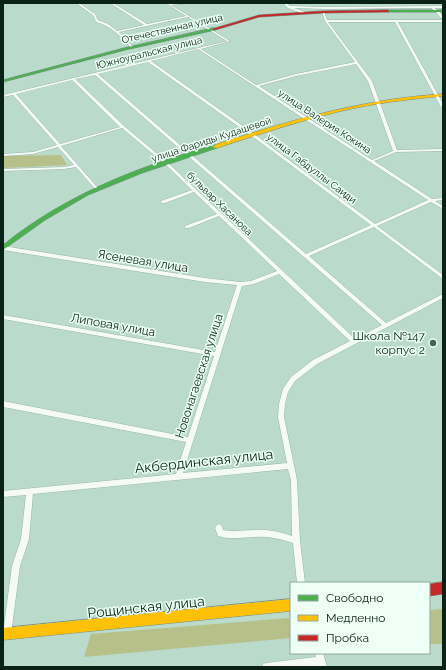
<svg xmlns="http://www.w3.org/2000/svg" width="446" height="670" viewBox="0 0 446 670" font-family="Raleway,sans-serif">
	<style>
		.green { fill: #b6c088 }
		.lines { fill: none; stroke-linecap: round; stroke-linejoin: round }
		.street-casing { stroke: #748d82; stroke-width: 0.5 }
		.fast-casing { stroke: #748d82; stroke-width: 1 }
		.slow-casing { stroke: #748d82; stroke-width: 1 }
		.jam-casing { stroke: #748d82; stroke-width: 1 }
		.street { fill: #f5faf7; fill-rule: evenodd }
		.fast { fill: #4caf50; fill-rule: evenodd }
		.slow { fill: #ffc107; fill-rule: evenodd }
		.jam { fill: #c62828; fill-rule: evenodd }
		.poi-dot { fill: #476256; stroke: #edfff6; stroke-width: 1.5 }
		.labels { text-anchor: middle; stroke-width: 3; stroke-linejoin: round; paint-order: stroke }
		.far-street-label { font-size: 10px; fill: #092117; stroke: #edfff6 }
		.street-label { font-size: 12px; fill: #092117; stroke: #edfff6 }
		.poi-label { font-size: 12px; fill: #092117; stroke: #edfff6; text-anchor: end }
		.near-street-label { font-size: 14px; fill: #092117; stroke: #edfff6 }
	</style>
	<rect width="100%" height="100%" fill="#badbcc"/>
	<g class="green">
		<polygon points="61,155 67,165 3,168 3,156"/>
		<polygon points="443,609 443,644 429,644 429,610"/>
		<polygon points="289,618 291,638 84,657 91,634"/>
	</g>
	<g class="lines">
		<defs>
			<g id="street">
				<path d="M76 3H79L95 14 98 20 108 24 117 31 144 25 110 3H113L147 24 186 16 166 3H192L171 5 230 41 201 49 256 85 296 74 355 62 325 21 322 11 324 12 327 20H443V22H398L443 104V108L441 107 395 22H328L372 81 397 150 443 149V151L396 152 374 161 432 199 443 198V200L435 201 443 206V209L431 202 377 226 443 275V279L374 227 309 256 386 323 443 294V298L317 364 295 381 288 392 285 404 284 417 297 480 300 541 305 583H297L293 543C281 539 268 536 256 537 243 537 231 540 218 536L215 528 216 526 219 524 222 526 223 530C234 532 244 530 255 530 268 529 280 532 292 536L291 480 288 469 33 494 29 539 20 566 11 634 10 637 7 638 4 637 3 633 12 566 21 539 26 495 3 497V491L176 474 186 442 3 407V401L188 437 214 356 3 319V315L215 352 237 285 205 282 3 250V246L205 278 240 282 251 281 277 271 219 216 189 228H185V226L217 214 194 192 165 203H161V201L192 190 166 165 122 128 61 146 98 188V190H96L76 167 64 169 3 171V169L64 167 74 165 58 147 33 154 3 156V154L33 152 57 145 13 95 3 97V95L227 41 188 17 119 32 133 47 131 48C121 36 111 26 96 22L93 15ZM198 49 428 200 375 224 254 134 151 61ZM148 62 252 136 371 225 306 254 98 74ZM356 64 368 81 393 151 372 160 259 86 296 76ZM95 75 382 325 355 339 168 163 124 126 75 79ZM72 80 120 127 60 144 16 94ZM279 274 350 341 313 360 291 377 283 389 279 404 278 417 287 463 183 473 242 286 254 284Z"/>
				<path d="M283 3H286L290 6 324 7 443 6V8H434C438 10 443 14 443 20L436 12 431 8 324 9 294 8 305 12 304 14 288 8Z"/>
				<polygon points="315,653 323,653 327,667 319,667 318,666 305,667 262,667 263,664 266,663 316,657"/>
			</g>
			<g id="fast">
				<polygon points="388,10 443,10 443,12 387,12"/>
				<polygon points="214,28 215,30 125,50 3,82 3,80 124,48"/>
				<path d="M215 145 218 147 217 148 142 173 88 195 45 220 3 250V245C65 195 139 166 215 145Z"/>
			</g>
			<g id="slow">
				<path d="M443 94V96C413 99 384 102 355 108 308 118 263 133 217 148L212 147C221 141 244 136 255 132 317 113 378 98 443 94Z"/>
				<polygon points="291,599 291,611 3,640 3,628"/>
			</g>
			<g id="jam">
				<polygon points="388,10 389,12 323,13 259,17 215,30 212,29 259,15 323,11"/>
				<polygon points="443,582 443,594 429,596 429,584"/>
			</g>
		</defs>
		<use href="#street" class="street-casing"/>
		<use href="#fast" class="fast-casing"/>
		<use href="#slow" class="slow-casing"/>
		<use href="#jam" class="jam-casing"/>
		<use href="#street" class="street"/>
		<use href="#fast" class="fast"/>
		<use href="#slow" class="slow"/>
		<use href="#jam" class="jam"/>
	</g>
	<circle class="poi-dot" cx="433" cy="343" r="4"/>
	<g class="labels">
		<g class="far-street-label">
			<text transform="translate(172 28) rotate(-13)" y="4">Отечественная улица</text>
			<text transform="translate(149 52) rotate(-14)" y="4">Южноуральская улица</text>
			<text transform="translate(325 121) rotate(33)" y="4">улица Валерия Кокина</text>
			<text transform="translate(211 139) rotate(-18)" y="4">улица Фариды Кудашевой</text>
			<text transform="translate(312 168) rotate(37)" y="4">улица Габдуллы Саиди</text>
			<text transform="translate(220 203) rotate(44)" y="4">бульвар Хасанова</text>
		</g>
		<g class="street-label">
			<text transform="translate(143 261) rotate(9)" y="4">Ясеневая улица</text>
			<text transform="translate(113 325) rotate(10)" y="4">Липовая улица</text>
			<text transform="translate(199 376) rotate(-72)" y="4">Новонагаевская улица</text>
		</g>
		<g class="poi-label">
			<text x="425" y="340">Школа №147<tspan x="425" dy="14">корпус 2</tspan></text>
		</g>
		<g class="near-street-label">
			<text transform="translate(204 461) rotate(-6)" y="5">Акбердинская улица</text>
			<text transform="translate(146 607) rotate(-6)" y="5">Рощинская улица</text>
		</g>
	</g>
	<rect width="446" height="670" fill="none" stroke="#092117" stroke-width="8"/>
	<rect x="290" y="582" width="140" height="72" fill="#edfff6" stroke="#92a69d"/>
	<rect x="298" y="595" width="20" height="6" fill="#4caf50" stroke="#92a69d"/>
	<text x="326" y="602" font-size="12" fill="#092117">Свободно</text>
	<rect x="298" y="615" width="20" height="6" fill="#ffc107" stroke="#92a69d"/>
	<text x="326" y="622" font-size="12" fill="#092117">Медленно</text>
	<rect x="298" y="635" width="20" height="6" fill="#c62828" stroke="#92a69d"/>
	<text x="326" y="642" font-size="12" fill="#092117">Пробка</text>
</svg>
